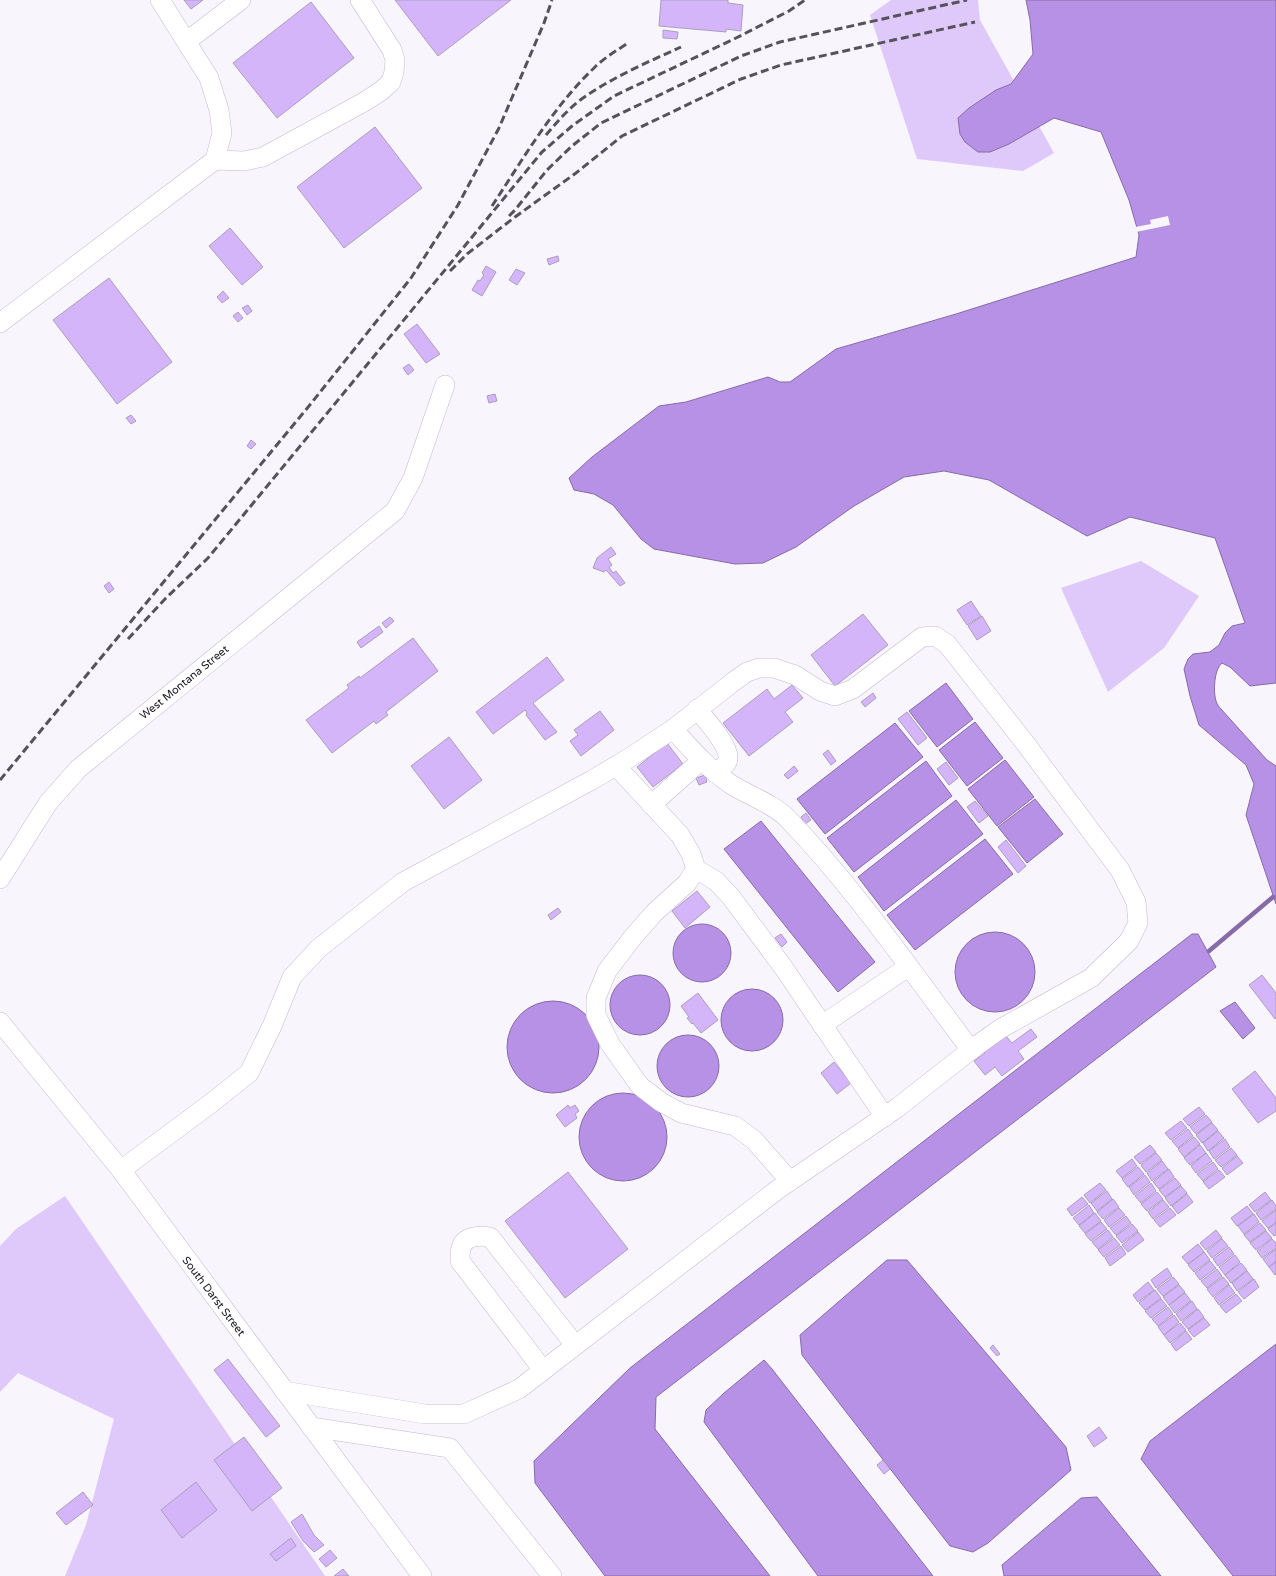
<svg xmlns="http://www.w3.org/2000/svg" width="1276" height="1576" viewBox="0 0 1276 1576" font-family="'Varela Round',sans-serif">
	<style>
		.green { fill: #dfc9fb }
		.water { fill: #b791e5; stroke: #876ba9 }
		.pier { fill: #f8f5fc }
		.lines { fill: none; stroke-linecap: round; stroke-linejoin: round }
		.stream { stroke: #876ba9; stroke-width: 4.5 }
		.building { fill: #d4b5fa; stroke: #ab9ebd }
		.minor-casing { stroke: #c4b7d7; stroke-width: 20 }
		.minor { stroke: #fff; stroke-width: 19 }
		.rail { stroke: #56525c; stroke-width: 3; stroke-dasharray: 8 4; stroke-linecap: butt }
		.labels { text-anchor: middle; stroke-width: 4; stroke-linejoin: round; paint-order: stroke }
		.street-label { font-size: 11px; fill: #17121d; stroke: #fff }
	</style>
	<rect width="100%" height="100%" fill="#f8f5fc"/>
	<g class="green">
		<polygon points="891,0 978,0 980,20 1054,153 1023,171 917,159 870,15"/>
		<polygon points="1141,561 1199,596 1164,648 1108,692 1061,588"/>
		<polygon points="65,1196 325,1576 65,1576 86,1525 114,1419 18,1373 0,1392 0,1246 16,1229"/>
	</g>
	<g class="water">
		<path d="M1026 0H1276V683L1250 686 1230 667 1222 663C1214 669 1213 692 1216 701 1217 704 1219 707 1221 709L1267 760 1276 766V904L1246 815 1254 784 1246 765 1199 725 1190 696 1184 669 1188 659 1193 654 1210 652 1219 645 1225 633 1232 626 1245 623 1215 538 1130 517 1087 536 989 480 944 471 904 477 854 506 796 547 763 563 735 564 654 549 641 539 613 505 594 494 574 490 569 478 592 457 659 406 686 402 768 377 780 382H790L836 349 956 314 1136 257 1139 235 1129 200 1101 132 1054 118 1009 144 990 152H978L965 142 960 134 958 118 969 108 996 90 1011 84 1033 54 1030 20Z"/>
		<polygon points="946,683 973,719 937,747 909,711"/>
		<polygon points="975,722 1003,758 967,786 939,750"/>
		<polygon points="895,723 923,757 825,834 797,799"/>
		<polygon points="1005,760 1034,797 997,826 968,789"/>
		<polygon points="926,761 952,796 854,872 827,838"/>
		<polygon points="1035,799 1063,834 1027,863 998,827"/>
		<polygon points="956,800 983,834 884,911 858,877"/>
		<polygon points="761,821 875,962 838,992 724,849"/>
		<polygon points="985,839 1013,874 915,950 887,915"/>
		<circle cx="702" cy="953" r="29"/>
		<circle cx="995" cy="972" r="40"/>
		<polygon points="1192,934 1198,934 1216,967 656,1397 655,1429 770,1576 605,1576 535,1483 534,1461 630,1368"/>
		<circle cx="640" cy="1005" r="30"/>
		<circle cx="752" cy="1020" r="31"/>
		<circle cx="553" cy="1047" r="46"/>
		<polygon points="1235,1002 1255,1028 1243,1039 1220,1011"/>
		<circle cx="688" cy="1066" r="31"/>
		<circle cx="623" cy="1137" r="44"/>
		<polygon points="887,1260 907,1260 1066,1447 1071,1470 988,1543 973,1552 950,1546 802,1355 800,1335"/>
		<polygon points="1276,1344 1276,1576 1233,1576 1141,1459 1150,1441"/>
		<polygon points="764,1360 772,1369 933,1576 818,1576 704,1422 706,1410 724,1393"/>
		<polygon points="1097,1497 1161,1576 1004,1576 1002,1565 1081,1498"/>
	</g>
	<polygon class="pier" points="1168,216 1170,225 1136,232 1135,227 1151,224 1150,220"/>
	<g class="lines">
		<polyline class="stream" points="1209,951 1273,897"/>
	</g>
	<g class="building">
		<polygon points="184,0 203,0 191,9"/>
		<polygon points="395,0 511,0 438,56"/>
		<polygon points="661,0 728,0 728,3 743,5 741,31 726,29 726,32 659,26"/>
		<polygon points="311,2 354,58 277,118 233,63"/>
		<polygon points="663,30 678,32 677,39 663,38"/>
		<polygon points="375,127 422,188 344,248 297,187"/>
		<polygon points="230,228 263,267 242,285 209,246"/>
		<polygon points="558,256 559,261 549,265 547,259"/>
		<polygon points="486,266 496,272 482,296 472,290 478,280 480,281 484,275 482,273"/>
		<polygon points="516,269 525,273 517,285 509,280"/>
		<polygon points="109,278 172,362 117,404 53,320"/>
		<polygon points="223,291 229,298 222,303 217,297"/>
		<polygon points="248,305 252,311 247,315 242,308"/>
		<polygon points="238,312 243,318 238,322 233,316"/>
		<polygon points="417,324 440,354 426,363 404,334"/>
		<polygon points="409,364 414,370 408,375 403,368"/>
		<polygon points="495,394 497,401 489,403 487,396"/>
		<polygon points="131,415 136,421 131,424 126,418"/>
		<polygon points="251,440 256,444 251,449 247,446"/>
		<polygon points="611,547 616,554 608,559 612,565 609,567 613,573 616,571 625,583 620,586 606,570 604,572 593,568 597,558"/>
		<polygon points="109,582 114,589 109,593 104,586"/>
		<polygon points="971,601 981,616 967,625 957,610"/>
		<polygon points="863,614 888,645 835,686 811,655"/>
		<polygon points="982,616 991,631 977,640 968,626"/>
		<polygon points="390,617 394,621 386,628 382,623"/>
		<polygon points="379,626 383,632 361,648 357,642"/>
		<polygon points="413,638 438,671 386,712 388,715 376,724 374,721 332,753 306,720 349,688 347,685 359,676 360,678"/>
		<polygon points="547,657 564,680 533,703 557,732 545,740 526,715 527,713 525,710 493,734 476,712"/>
		<polygon points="792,685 803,698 785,712 793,722 749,756 723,723 767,689 774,699"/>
		<polygon points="873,693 876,698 865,707 861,702"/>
		<polygon points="600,711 614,730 581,756 570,741 578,735 574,730"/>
		<polygon points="907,712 927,738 918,745 898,719"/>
		<polygon points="449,737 482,780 444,809 411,766"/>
		<polygon points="667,743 683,764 653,787 637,767"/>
		<polygon points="828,750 836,761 831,765 823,754"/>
		<polygon points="946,762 958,778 949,785 937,769"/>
		<polygon points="794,766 798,771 788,779 784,775"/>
		<polygon points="705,775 707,782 699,785 696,778"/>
		<polygon points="975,801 988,816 979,823 967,807"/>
		<polygon points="806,813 811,820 805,824 801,817"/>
		<polygon points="1006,840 1026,866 1018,873 998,847"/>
		<polygon points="697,891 710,907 685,928 672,911"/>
		<polygon points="558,908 561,912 551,920 548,915"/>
		<polygon points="781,934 787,942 782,947 775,938"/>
		<polygon points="1262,975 1276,993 1276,1018 1275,1019 1249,985"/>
		<polygon points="698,993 718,1020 701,1033 693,1023 692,1024 687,1018 689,1017 681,1006"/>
		<polygon points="1031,1029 1037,1037 1018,1051 1024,1059 1002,1076 995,1067 985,1075 974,1061 985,1053 980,1047 991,1039 995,1044 1006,1036 1012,1043"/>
		<polygon points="834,1062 851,1083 837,1094 821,1073"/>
		<polygon points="1255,1071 1276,1098 1276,1111 1258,1123 1232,1089"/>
		<polygon points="568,1105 570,1108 575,1105 579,1111 575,1114 577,1118 565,1127 556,1115"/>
		<polygon points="1199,1107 1205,1114 1189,1126 1183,1119"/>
		<polygon points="1206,1115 1212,1122 1196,1134 1190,1127"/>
		<polygon points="1181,1121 1187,1128 1171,1140 1165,1133"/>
		<polygon points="1212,1123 1218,1130 1202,1143 1196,1135"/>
		<polygon points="1188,1129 1193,1136 1178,1148 1172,1141"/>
		<polygon points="1218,1131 1224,1138 1208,1151 1203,1143"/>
		<polygon points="1194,1137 1200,1144 1184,1157 1178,1149"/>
		<polygon points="1225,1139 1230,1147 1214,1159 1209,1151"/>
		<polygon points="1150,1145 1156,1152 1140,1164 1134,1157"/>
		<polygon points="1200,1145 1206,1153 1190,1165 1184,1158"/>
		<polygon points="1231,1148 1237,1155 1221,1167 1215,1160"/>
		<polygon points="1156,1153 1162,1160 1146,1172 1141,1165"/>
		<polygon points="1206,1153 1212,1161 1196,1173 1191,1166"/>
		<polygon points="1237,1156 1243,1163 1227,1175 1222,1168"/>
		<polygon points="1132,1159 1137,1166 1122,1178 1116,1171"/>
		<polygon points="1162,1161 1168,1169 1152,1181 1147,1173"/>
		<polygon points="1213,1162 1218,1169 1203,1181 1197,1174"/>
		<polygon points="1138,1167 1144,1174 1128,1187 1122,1179"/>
		<polygon points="1169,1169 1174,1177 1159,1189 1153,1182"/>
		<polygon points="1219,1170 1225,1177 1209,1189 1203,1182"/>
		<polygon points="568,1172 628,1249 565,1298 505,1221"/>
		<polygon points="1145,1175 1150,1182 1134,1195 1129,1187"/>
		<polygon points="1175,1178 1181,1185 1165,1197 1159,1190"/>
		<polygon points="1100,1183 1106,1190 1090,1203 1084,1195"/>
		<polygon points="1151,1183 1156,1191 1141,1203 1135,1196"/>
		<polygon points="1181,1186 1187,1193 1171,1206 1165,1198"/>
		<polygon points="1107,1191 1112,1199 1097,1211 1091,1203"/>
		<polygon points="1157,1192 1163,1199 1147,1211 1141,1204"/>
		<polygon points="1265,1192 1271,1200 1255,1212 1249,1205"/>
		<polygon points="1187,1194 1193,1202 1178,1214 1172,1206"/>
		<polygon points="1082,1197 1088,1204 1072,1216 1067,1209"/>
		<polygon points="1113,1199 1119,1207 1103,1219 1097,1212"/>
		<polygon points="1163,1200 1169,1207 1153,1219 1148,1212"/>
		<polygon points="1272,1200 1276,1206 1276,1209 1261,1220 1256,1213"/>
		<polygon points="1089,1205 1094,1213 1079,1225 1073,1218"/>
		<polygon points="1247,1206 1253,1214 1237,1226 1231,1218"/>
		<polygon points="1119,1208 1125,1215 1109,1227 1104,1220"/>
		<polygon points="1170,1208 1176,1215 1160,1227 1154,1220"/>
		<polygon points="1276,1210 1276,1222 1268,1228 1262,1221"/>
		<polygon points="1095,1213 1101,1221 1085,1233 1079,1226"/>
		<polygon points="1254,1214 1259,1222 1244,1234 1238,1226"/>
		<polygon points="1126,1216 1131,1223 1116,1235 1110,1228"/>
		<polygon points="1101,1222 1107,1229 1091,1241 1085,1234"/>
		<polygon points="1260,1223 1266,1230 1250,1242 1244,1235"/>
		<polygon points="1276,1223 1276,1235 1274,1236 1268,1229"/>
		<polygon points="1132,1224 1138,1231 1122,1243 1116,1236"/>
		<polygon points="1108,1230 1113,1237 1098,1249 1092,1242"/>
		<polygon points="1216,1230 1222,1238 1206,1250 1200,1243"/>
		<polygon points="1266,1231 1272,1238 1256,1250 1250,1243"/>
		<polygon points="1138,1232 1144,1240 1128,1252 1122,1245"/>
		<polygon points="1114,1238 1120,1245 1104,1257 1098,1250"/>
		<polygon points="1222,1239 1228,1246 1212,1258 1207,1251"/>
		<polygon points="1272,1239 1276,1243 1276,1248 1262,1258 1257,1251"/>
		<polygon points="1198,1244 1204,1252 1188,1264 1182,1257"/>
		<polygon points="1121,1246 1126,1254 1110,1266 1105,1258"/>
		<polygon points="1229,1247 1234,1254 1218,1266 1213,1259"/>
		<polygon points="1276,1249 1276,1261 1269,1267 1263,1259"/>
		<polygon points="1204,1252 1210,1260 1194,1272 1188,1265"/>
		<polygon points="1235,1255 1240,1262 1225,1275 1219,1267"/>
		<polygon points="1210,1261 1216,1268 1200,1280 1195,1273"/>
		<polygon points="1276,1262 1276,1274 1275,1275 1269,1267"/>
		<polygon points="1241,1263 1247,1270 1231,1283 1225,1275"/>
		<polygon points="1167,1268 1172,1276 1156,1288 1151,1280"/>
		<polygon points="1217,1269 1222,1276 1207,1288 1201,1281"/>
		<polygon points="1247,1271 1253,1279 1237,1291 1232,1283"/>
		<polygon points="1173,1277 1179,1284 1163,1296 1157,1289"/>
		<polygon points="1223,1277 1229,1284 1213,1297 1207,1289"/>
		<polygon points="1254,1279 1259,1287 1244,1299 1238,1292"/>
		<polygon points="1148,1282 1154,1290 1138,1302 1133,1295"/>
		<polygon points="1179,1285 1185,1292 1169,1305 1163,1297"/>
		<polygon points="1229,1285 1235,1293 1219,1305 1214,1298"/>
		<polygon points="1155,1290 1161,1298 1145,1310 1139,1303"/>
		<polygon points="1185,1293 1191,1301 1175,1313 1169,1305"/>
		<polygon points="1236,1294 1242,1301 1226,1313 1220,1306"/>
		<polygon points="1161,1299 1167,1306 1151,1318 1145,1311"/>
		<polygon points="1192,1301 1197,1309 1181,1321 1176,1314"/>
		<polygon points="1168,1307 1173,1314 1158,1326 1152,1319"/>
		<polygon points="1198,1309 1204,1317 1188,1329 1182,1322"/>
		<polygon points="1174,1315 1179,1322 1164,1335 1158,1327"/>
		<polygon points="1204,1318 1210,1325 1194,1337 1188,1330"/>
		<polygon points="1180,1323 1186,1330 1170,1343 1164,1335"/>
		<polygon points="1186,1331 1192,1339 1176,1351 1171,1344"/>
		<polygon points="993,1345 1000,1354 997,1356 990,1348"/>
		<polygon points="228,1359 280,1426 266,1437 214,1370"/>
		<polygon points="1099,1427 1107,1438 1094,1447 1087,1436"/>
		<polygon points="244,1437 282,1488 252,1511 214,1460"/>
		<polygon points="883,1460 890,1469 884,1474 877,1465"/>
		<polygon points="196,1482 217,1510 182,1538 161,1510"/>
		<polygon points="83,1492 93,1505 66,1525 56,1513"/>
		<polygon points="302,1514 314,1535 324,1545 314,1552 303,1541 291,1522"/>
		<polygon points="291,1538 296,1546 276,1561 270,1554"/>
		<polygon points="330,1550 337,1558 326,1567 319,1559"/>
		<polygon points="343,1569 349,1576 334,1576"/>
	</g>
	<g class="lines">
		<defs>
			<g id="minor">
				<polyline points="160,0 209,78 219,110 222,133 215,160"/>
				<polyline points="187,41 241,0"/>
				<polyline points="0,323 215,160 244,161 263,157 364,102 381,91 391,82 394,72 395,60 392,50 360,0"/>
				<path d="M697 709C705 719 734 750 727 762 725 766 719 770 716 773"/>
				<path d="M673 729C691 749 709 770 732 785 748 795 773 804 786 817 855 888 911 971 971 1050"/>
				<polyline points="616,766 680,835 691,854 696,869 687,883 654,913 633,937 607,971 596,998 596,1015 610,1044 640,1086 661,1102 681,1113 735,1126 754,1140 790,1181"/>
				<polyline points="651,805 702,760"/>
				<polyline points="696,869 716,881 731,897 783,967 885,1117"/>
				<polyline points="0,879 48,803 78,769 395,511 413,478 445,385"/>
				<polyline points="0,1022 121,1170 422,1576"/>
				<polyline points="822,1025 908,967"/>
				<polyline points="121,1170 210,1104 249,1073 272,1026 292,977 319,948 403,882 592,780 629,758 673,729 733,682 747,672 759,668 774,668 795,675 820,691 835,696 853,689 922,637 935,636 947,644 1022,739 1120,870 1136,902 1138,923 1129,941 1091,978 1000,1029 976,1046 897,1108 777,1190 519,1389 464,1414 425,1414 284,1391"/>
				<path d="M543 1370 460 1261C460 1257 460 1252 461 1248 464 1236 480 1235 490 1237L575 1345"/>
				<polyline points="311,1427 450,1448 552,1576"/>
			</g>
		</defs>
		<use href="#minor" class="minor-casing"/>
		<use href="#minor" class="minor"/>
		<g class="rail">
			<path d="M546 135C557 122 569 108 583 98 613 77 648 62 681 47"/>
			<path d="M492 206C523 159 553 107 594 68 604 58 616 51 628 43"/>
			<polyline points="509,216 515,210 547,170 572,146 601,123 741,56 780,42 967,0"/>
			<polyline points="450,271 467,254 515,217 576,173 622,136 741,79 781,65 975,22"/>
			<polyline points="128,639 165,599 208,558 542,152 572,126 614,96 736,38 789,11 805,0"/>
			<polyline points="0,780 309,406 411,278 458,205 499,128 544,23 552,0"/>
		</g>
	</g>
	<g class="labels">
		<g class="street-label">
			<text transform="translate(184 682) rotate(-39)" y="4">West Montana Street</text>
			<text transform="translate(214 1296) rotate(53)" y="4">South Darst Street</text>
		</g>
	</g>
</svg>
